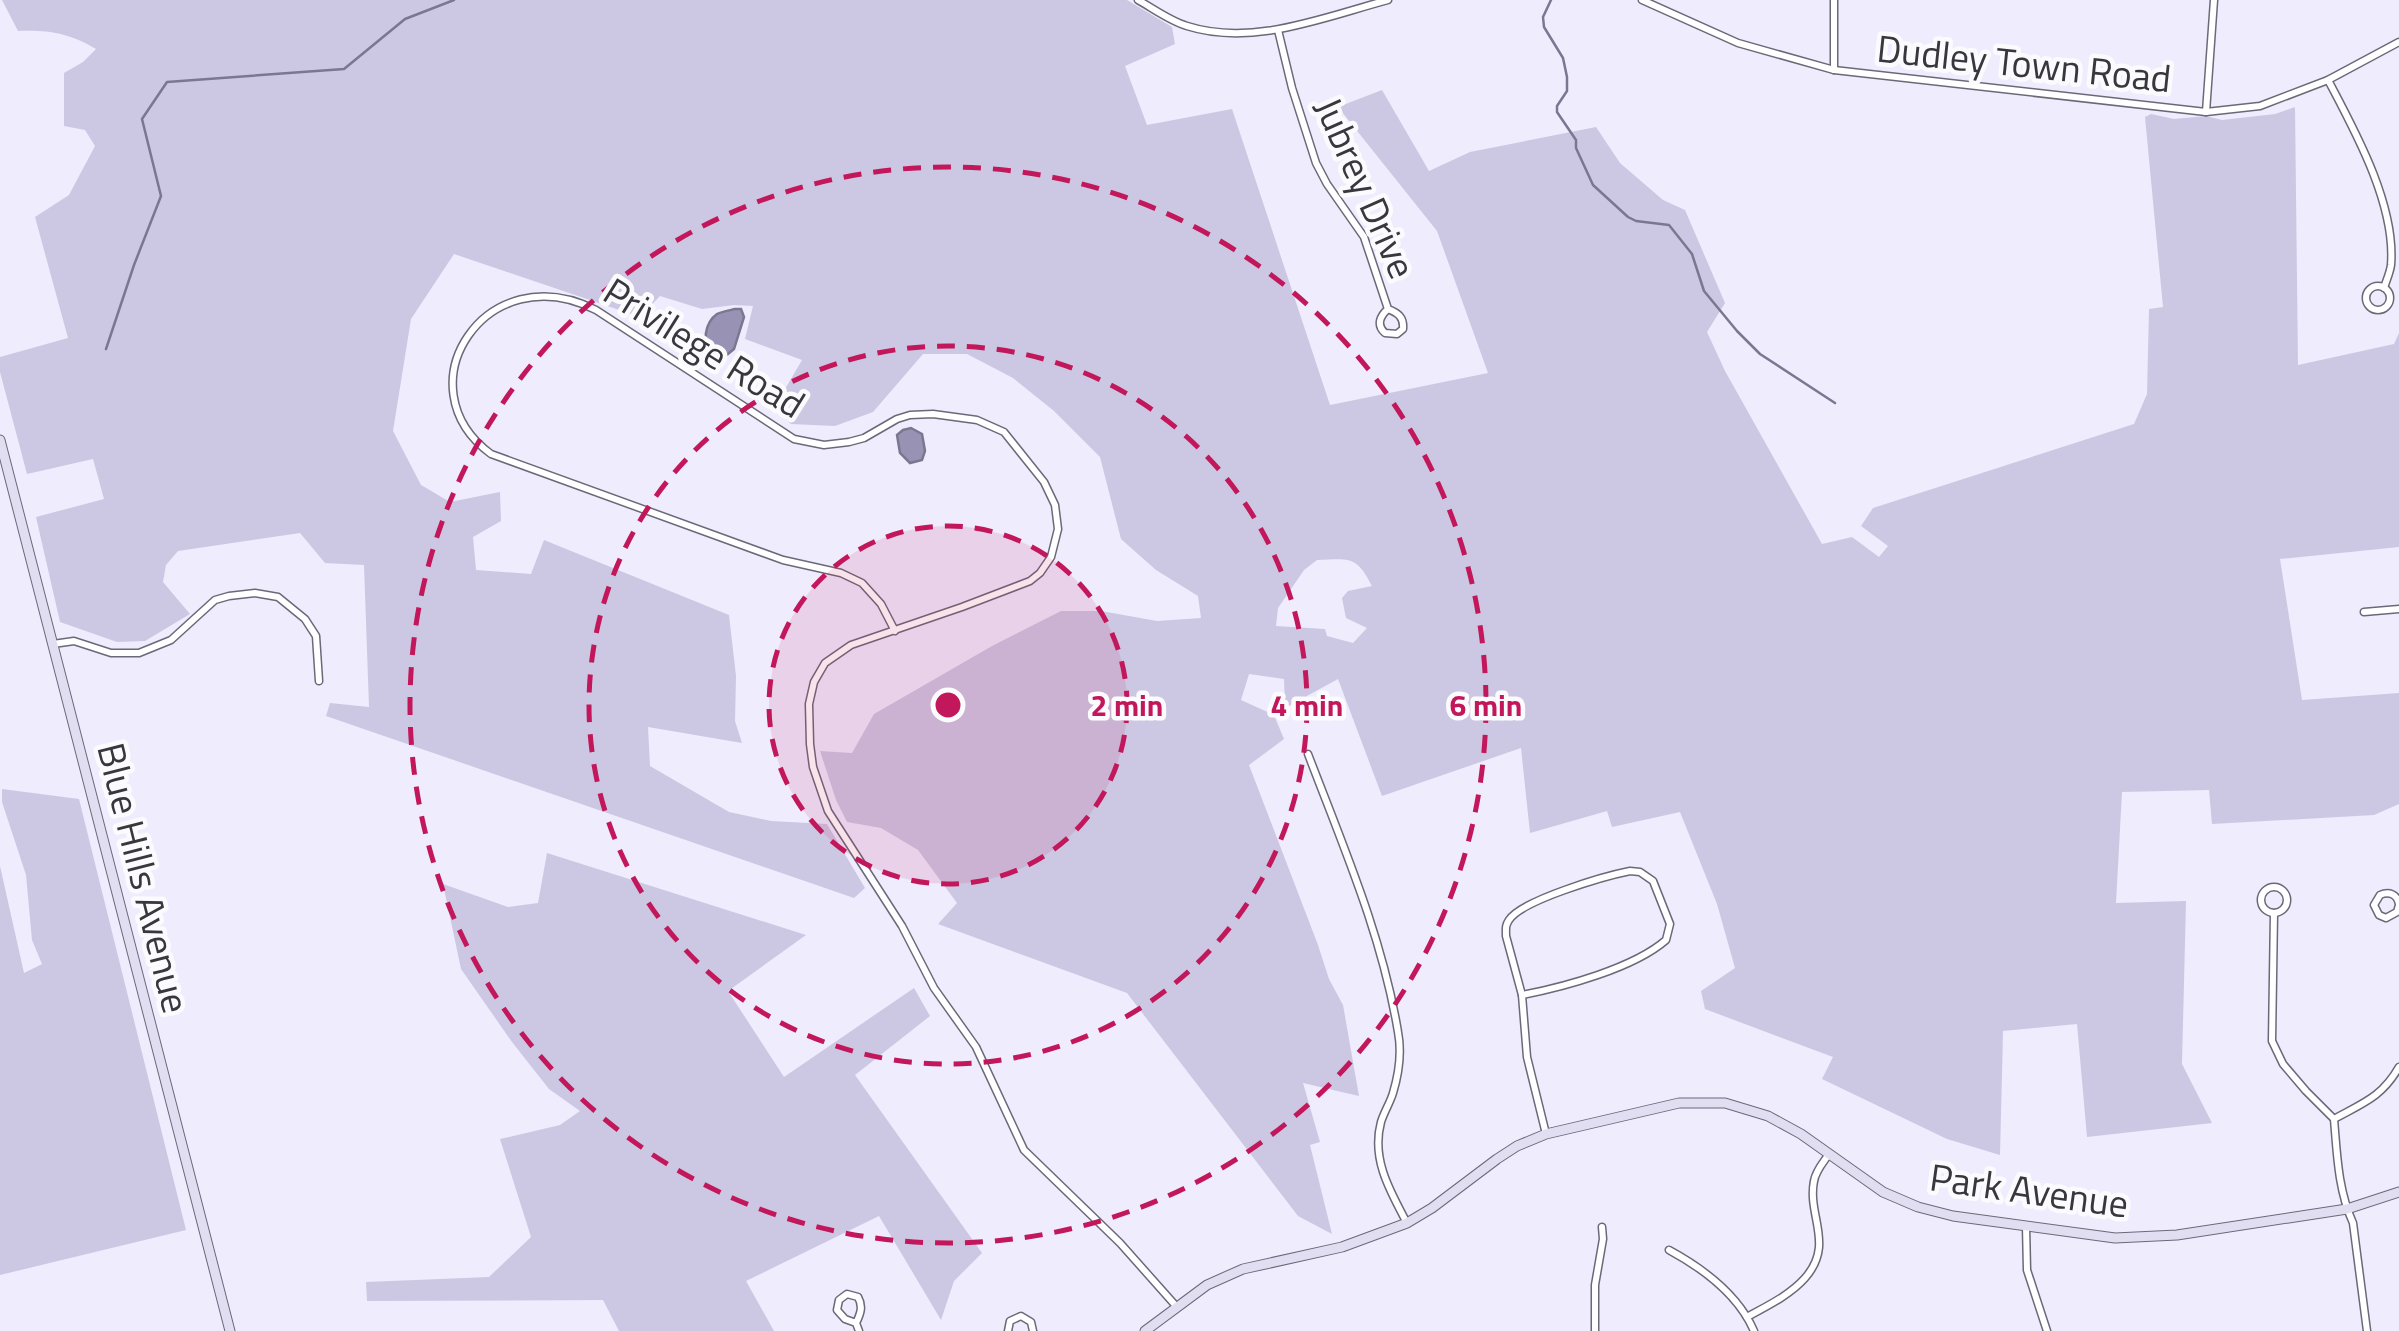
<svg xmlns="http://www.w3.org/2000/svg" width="2399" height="1331" viewBox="0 0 2399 1331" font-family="'Titillium Web',sans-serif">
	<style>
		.green { fill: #ccc8e3; fill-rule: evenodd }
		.water { fill: #9893b5; stroke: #7b7791; stroke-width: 2.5 }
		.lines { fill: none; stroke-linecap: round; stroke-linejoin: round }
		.stream { stroke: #7b7791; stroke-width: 2.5 }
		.minor-casing { stroke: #6b6978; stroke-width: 9 }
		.secondary-casing { stroke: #6b6978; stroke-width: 11 }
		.minor { stroke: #fff; stroke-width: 6 }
		.secondary { stroke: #e1def2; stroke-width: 9 }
		.ring { fill: none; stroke: #c2185b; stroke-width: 5; stroke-dasharray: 18 12 }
		.labels { text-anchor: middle; stroke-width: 9; stroke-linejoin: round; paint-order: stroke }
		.street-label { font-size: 38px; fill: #38373e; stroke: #fbfbfe }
		.centre { fill: #c2185b; stroke: #fbfbfe; stroke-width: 5 }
		.ring-label { font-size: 30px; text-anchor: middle; font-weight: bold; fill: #c2185b; stroke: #fbfbfe; stroke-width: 9; stroke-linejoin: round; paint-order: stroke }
	</style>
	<rect width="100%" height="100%" fill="#eeecfd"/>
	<g class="green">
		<path d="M2 0H1127L1172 27 1175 44 1125 66 1147 125 1232 109 1330 405 1488 373 1437 231 1338 107 1382 90 1429 171 1470 152 1596 127 1620 163 1663 200 1685 210 1725 303 1707 332 1725 371 1822 544 1852 537 1879 557 1888 546 1861 526 1873 508 2134 424 2147 394 2149 309 2163 307 2145 117 2151 114 2174 119 2206 116 2222 120 2275 114 2295 107 2298 365 2394 344 2399 333V547L2280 559 2302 700 2399 693V804L2374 815 2212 824 2209 790 2122 792 2116 903 2186 901 2182 1064 2212 1123 2087 1137 2077 1024 2003 1031 2000 1155 1947 1139 1822 1079 1833 1057 1705 1009 1701 991 1735 968 1717 904 1680 812 1612 827 1607 811 1530 833 1521 748 1382 796 1338 679 1285 708 1284 679 1249 674 1241 700 1274 715 1284 739 1249 765 1318 945 1329 979 1343 1005 1359 1096 1303 1083 1320 1142 1310 1145 1332 1234 1298 1216 1127 993 938 924 957 903 918 850 881 828 847 822 836 800 820 751 852 753 874 714 992 646 1061 611H1101L1157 621 1201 618 1198 596 1156 570 1121 539 1100 457 1054 411 1013 378 967 354H923L873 412 835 426 791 424 774 408 802 360 745 339 753 306 734 305 702 309 660 296 640 317 454 254 411 319 393 431 421 485 450 502 500 492 501 521 473 537 476 570 531 574 544 540 729 615 736 676 735 721 742 743 648 727 650 766 729 812 771 821 827 824 865 888 854 898 326 716 330 703 369 707 364 565 325 563 300 533 178 551 166 565 163 582 190 614 145 641 117 642 60 622 36 517 104 499 93 459 27 474 0 372V357L68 338 35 217 69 195 95 146 85 130 64 126V73L83 62 96 49C69 33 49 30 18 31ZM1317 560C1350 559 1356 555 1372 586L1348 591 1342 598 1346 618 1367 628 1353 643 1327 636 1325 629 1276 626 1278 608 1304 570Z"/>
		<polygon points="2,789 79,799 186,1230 0,1275 0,866 24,973 42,964 32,940 26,875 2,802"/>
		<polygon points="547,853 806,935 728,991 784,1077 914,988 930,1016 855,1075 982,1253 954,1281 941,1320 879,1216 746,1281 774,1331 619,1331 603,1300 367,1301 366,1282 489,1277 531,1237 500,1139 560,1125 580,1111 549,1089 512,1042 461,969 443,884 508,907 538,903"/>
	</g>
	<g class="water">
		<path d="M735 309H741L744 317 734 349 722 359 709 356C703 343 704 323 717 314 720 312 731 310 735 309Z"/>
		<polygon points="911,428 922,434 925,451 922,460 910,463 900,453 897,435 903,430"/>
	</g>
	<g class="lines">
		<g class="stream">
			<polyline points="1551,0 1543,17 1544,27 1563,58 1567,77 1567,91 1557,106 1557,112 1576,140 1576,148 1593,185 1628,217 1636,221 1669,225 1692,254 1704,291 1737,331 1760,354 1835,403"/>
			<polyline points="106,349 134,265 161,196 142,119 167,82 344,69 405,19 454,0"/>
		</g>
		<defs>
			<g id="minor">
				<path d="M1138 0C1154 9 1170 21 1187 26 1253 47 1324 17 1388 0"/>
				<polyline points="1642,0 1738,43 1834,70 2206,112 2260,106 2328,80 2399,42"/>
				<polyline points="1834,0 1834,70"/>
				<path d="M1278 30 1292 88 1316 163 1327 184 1364 237 1388 309C1398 313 1404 317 1403 329L1397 334 1385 333C1376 325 1380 316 1388 309"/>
				<path d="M2328 80C2355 131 2396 205 2391 265 2390 273 2386 281 2384 288"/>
				<polyline points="2206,112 2214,0"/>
				<circle cx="2378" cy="298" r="12"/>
				<polyline points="2364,612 2399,609"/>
				<path d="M895 631 881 604 862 583 841 573 783 560 491 454C400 387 486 254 596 310L794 439 824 445 849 442 864 438 897 419 910 415 933 414 977 420 1004 432 1044 482 1055 505 1058 529 1051 557 1040 573 1030 581 962 607 851 645 825 663 814 682 809 704 810 744 813 767 828 811 902 926 934 988 976 1047 1024 1150 1120 1243 1176 1306"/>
				<polyline points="53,644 74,641 111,653 139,653 171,640 215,600 229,596 255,593 278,597 305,619 316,636 319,681"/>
				<path d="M1308 754C1343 846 1382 935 1398 1032 1402 1053 1399 1073 1393 1093 1390 1103 1384 1112 1381 1122 1371 1159 1390 1191 1407 1223"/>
				<path d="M1630 871 1640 872 1653 881 1670 924 1666 940C1634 968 1564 987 1522 995L1506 936C1506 929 1505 926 1509 920 1522 900 1605 876 1630 871Z"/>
				<circle cx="2274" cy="900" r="13"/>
				<path d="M2399 904C2397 894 2389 891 2380 895L2374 905 2379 915 2386 918 2397 912 2399 905"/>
				<path d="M2274 913 2272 1041 2283 1064 2306 1091 2334 1119C2337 1154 2338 1190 2353 1223L2367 1331"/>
				<polyline points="1522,995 1527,1057 1546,1134"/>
				<path d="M2334 1119C2363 1103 2382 1097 2399 1067"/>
				<polyline points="2026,1226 2027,1270 2047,1331"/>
				<path d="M1669 1250C1704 1269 1738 1294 1754 1331"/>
				<path d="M1747 1317C1767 1306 1790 1295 1805 1278 1835 1244 1807 1216 1814 1181 1816 1170 1823 1163 1829 1154"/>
				<path d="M856 1323 845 1319 837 1310 839 1300 847 1294 858 1297C863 1306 861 1313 856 1323L859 1331"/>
				<polyline points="1008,1331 1010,1321 1021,1316 1031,1322 1033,1331"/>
				<polyline points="1595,1331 1595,1285 1603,1239 1602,1227"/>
			</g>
			<g id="secondary">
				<polyline points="0,440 230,1331"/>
				<polyline points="1145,1331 1207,1285 1243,1269 1342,1247 1407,1223 1432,1208 1497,1159 1517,1146 1546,1134 1679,1103 1725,1103 1768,1116 1801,1134 1883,1192 1918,1207 1953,1216 2115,1238 2177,1235 2347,1209 2399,1192"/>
			</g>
		</defs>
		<use href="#minor" class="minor-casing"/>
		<use href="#secondary" class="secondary-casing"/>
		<use href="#minor" class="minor"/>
		<use href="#secondary" class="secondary"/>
	</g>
	<circle cx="948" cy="705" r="179" fill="#c2185b" fill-opacity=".12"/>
	<g class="ring">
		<circle cx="948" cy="705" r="179"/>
		<circle cx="948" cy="705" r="359"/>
		<circle cx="948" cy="705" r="538"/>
	</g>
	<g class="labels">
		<g class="street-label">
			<text transform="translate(2024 64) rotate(6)" y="13">Dudley Town Road</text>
			<text transform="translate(1365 188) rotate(66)" y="13">Jubrey Drive</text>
			<text transform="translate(704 348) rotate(32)" y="13">Privilege Road</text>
			<text transform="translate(143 878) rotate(76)" y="13">Blue Hills Avenue</text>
			<text transform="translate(2029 1191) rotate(8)" y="13">Park Avenue</text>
		</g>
	</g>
	<circle cx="948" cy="705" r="15" class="centre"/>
	<g class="ring-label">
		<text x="1127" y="716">2 min</text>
		<text x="1307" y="716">4 min</text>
		<text x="1486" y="716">6 min</text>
	</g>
</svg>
